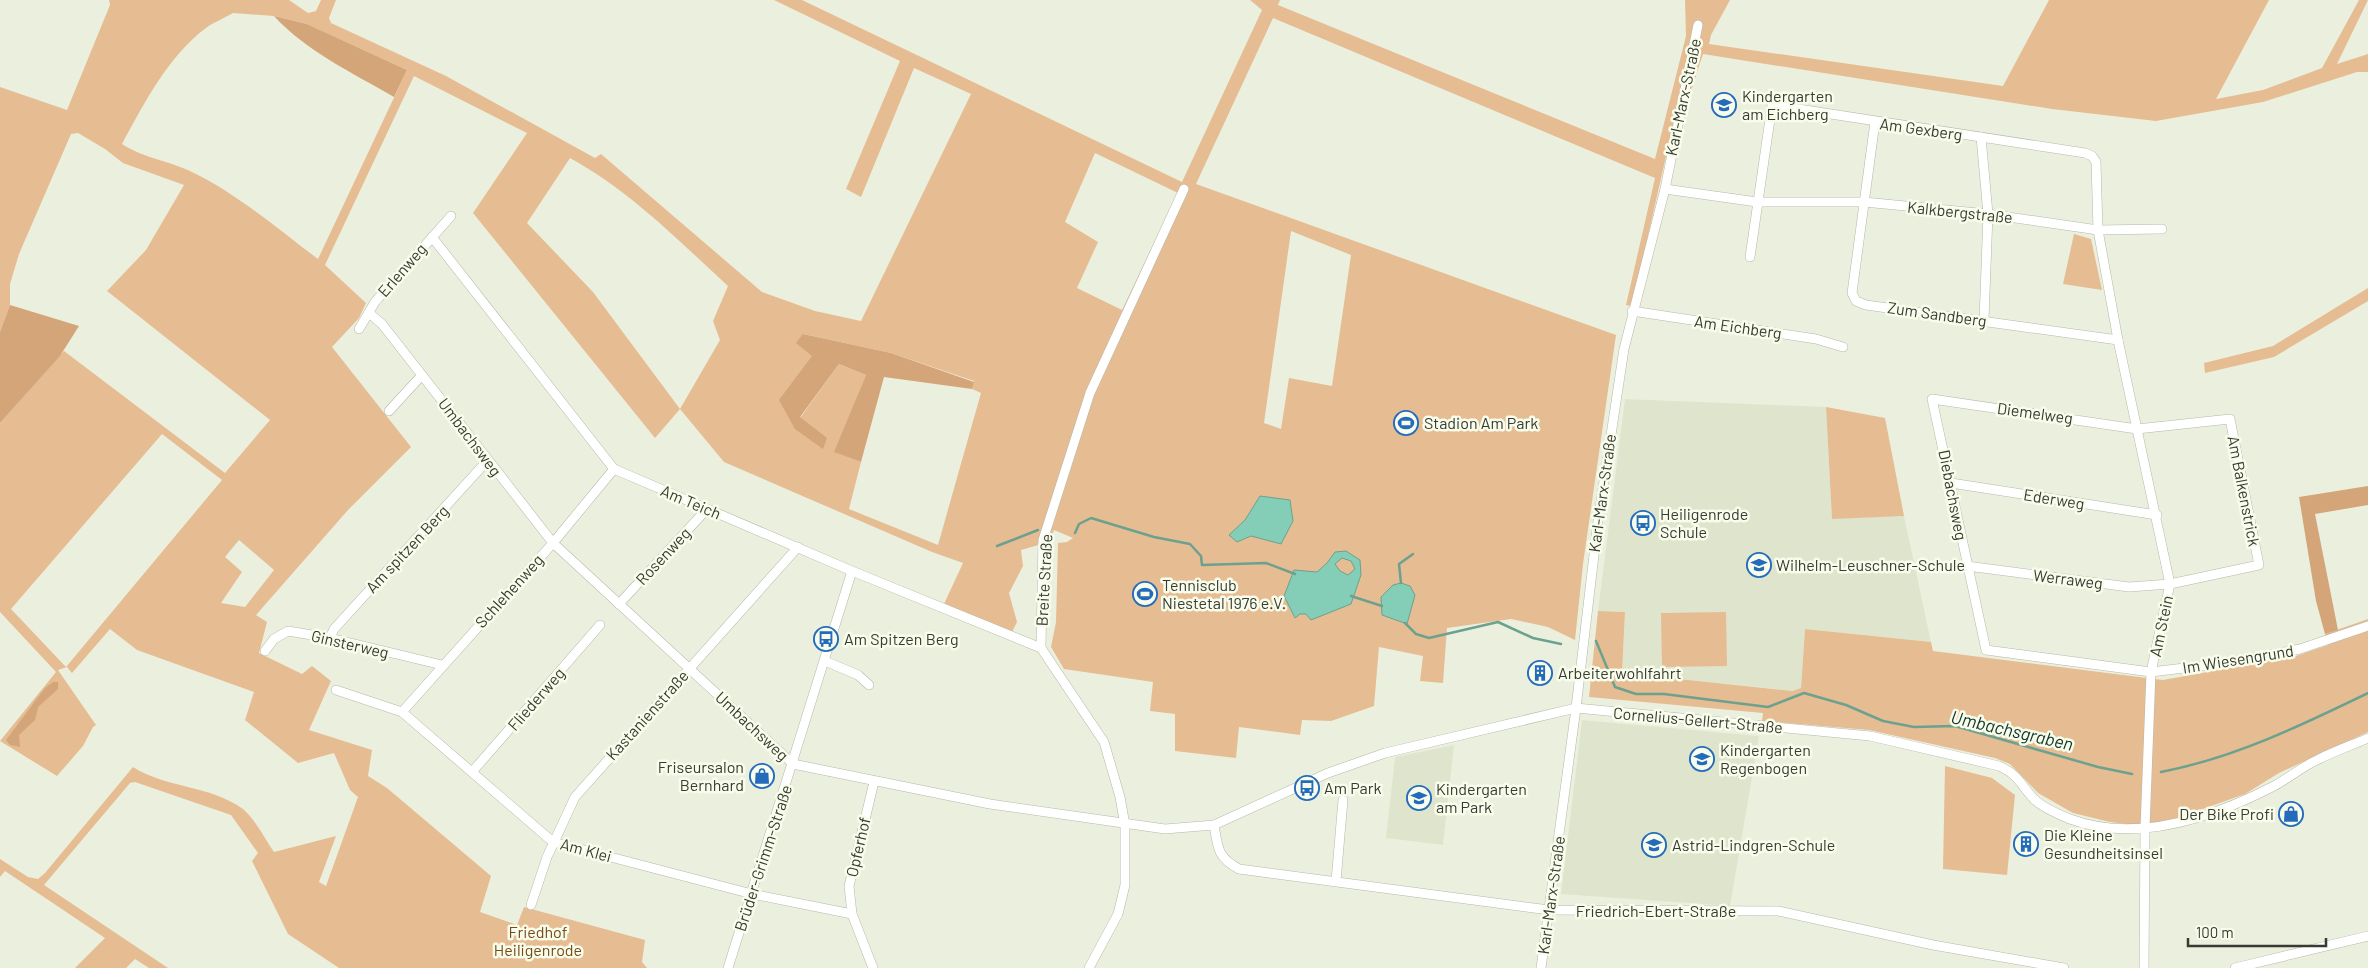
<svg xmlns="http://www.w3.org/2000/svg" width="2368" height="968" viewBox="0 0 2368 968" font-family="Barlow,sans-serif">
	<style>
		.built { fill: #dfe5cd }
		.green { fill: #e6bc93; fill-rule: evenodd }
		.forest { fill: #d3a579 }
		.water { fill: #84cdb7; stroke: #6da18f; fill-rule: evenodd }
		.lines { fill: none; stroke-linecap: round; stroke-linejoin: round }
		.stream { stroke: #6da18f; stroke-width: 2.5 }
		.street-casing { stroke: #b4b8a8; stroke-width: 10 }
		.street { stroke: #fff; stroke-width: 9 }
		.labels { text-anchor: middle; stroke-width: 5; stroke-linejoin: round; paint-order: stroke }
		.poi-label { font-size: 16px; fill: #383a33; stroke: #f8fdeb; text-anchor: start }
		.street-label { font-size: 16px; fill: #383a33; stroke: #f8fdeb }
		.park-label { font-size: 16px; fill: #774b18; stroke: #f8fdeb }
		.water-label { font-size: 18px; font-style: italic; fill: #11342b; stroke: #f8fdeb }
	</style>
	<rect width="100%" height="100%" fill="#ebf0de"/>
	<g class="built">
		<polygon points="1625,399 1826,407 1832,518 1904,516 1931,642 1805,629 1801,688 1794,691 1622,673 1625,612 1598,611"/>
		<polygon points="1582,720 1759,736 1730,906 1561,894"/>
		<polygon points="1454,745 1443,845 1386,838 1395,757"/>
	</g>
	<g class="green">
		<path d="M109 0H289L308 13 316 11 321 0H336L329 18 331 23 446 76 595 158 601 154 762 292 815 311 861 321 971 94 914 68 861 197 846 189 900 61 774 0H802L1182 182 1262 10 1250 0H1280L1278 5 1655 159 1686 36 1685 0H1730L1711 35 1709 44 2003 86 2049 0H2269L2216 99 2263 90 2322 68 2359 0H2368L2337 64 2368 54V72H2357L2263 102 2156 121 2052 109 1703 54 1692 88 1680 95 1632 306 1626 305 1655 178 1273 18 1196 184 1616 335 1583 564 1575 640 1548 627 1511 619 1447 628 1443 683 1420 681 1423 656 1379 647 1374 706 1331 721 1302 720 1300 735 1239 727 1236 758 1175 751V714L1150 711 1153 682 1064 669 1051 647 1056 622 1058 543 1067 542 1073 538 1054 530 1049 542 1021 550 1023 566 1009 593 1017 622 1012 632 944 604 963 563 932 552 724 462 680 409 655 438 473 213 527 133 414 76 325 265 366 303 359 318 332 347 411 447 348 510 256 615 267 622 259 653 302 674 312 666 331 681 309 730 372 750 368 776 387 788 491 876 480 912 517 925 524 907 645 940 642 962 647 968H339L288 934 252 861 258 853 231 815 135 782 130 783 44 885 168 968H149L135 959 126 968H75L105 938 5 871 0 877V859L28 877 38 879 45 873 133 767C165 788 210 785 243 809 255 819 265 839 274 852L336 836 319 882 326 886 358 797 350 790 334 753 298 763 245 720 254 692 137 650 110 629 72 673 67 667 58 670 96 725 93 727 83 746 57 776 0 741 56 672 0 612V423L64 351 225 473 270 420 107 291 146 250 184 185 123 163 105 149 78 133 71 134 19 254 10 284V305L0 332V87L67 110 110 5ZM233 13 274 16 307 24 407 70 318 259C279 230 240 196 196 174 172 161 145 159 122 144 143 105 169 55 206 28 214 22 225 18 233 13ZM1095 153 1178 193 1122 310 1077 288 1098 242 1065 222ZM570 158C630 191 678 240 728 286L713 321 720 340 680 409 593 292 527 223ZM1291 231 1351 255 1332 386 1289 378 1281 429 1264 423ZM803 334 891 353 974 381 972 389 981 393 938 545 849 509 861 462 835 452 866 375 839 364 800 418 813 356ZM162 434 222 480 66 667 11 609ZM239 540 274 570 245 607 221 603 242 572 225 557Z"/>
		<polygon points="2074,234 2091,239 2102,290 2063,284"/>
		<polygon points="2368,288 2368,301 2274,357 2205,373 2204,363 2273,346"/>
		<polygon points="1826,407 1885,418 1904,516 1832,519"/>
		<polygon points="1598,611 1625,612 1622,673 1793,691 1801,688 1805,629 1931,642 1933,651 2163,680 2296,656 2328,645 2325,634 2368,619 2368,732 2279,773 2245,794 2169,821 2141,826 2110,822 2073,813 2038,793 2010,764 1995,758 1869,730 1762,721 1763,713 1589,697"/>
		<polygon points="1726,612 1727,666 1662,667 1661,613"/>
		<polygon points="1945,766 1992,778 2015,795 2007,875 1943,869"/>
	</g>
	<g class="forest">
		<path d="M274 16 307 24 407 70 394 97C353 73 306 51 274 16Z"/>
		<polygon points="10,305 79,326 60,356 0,423 0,332"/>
		<polygon points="803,334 891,353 974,382 972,389 884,377 861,462 834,452 866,375 839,364 800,417 827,438 823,449 795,429 779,400 812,356 796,343"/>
		<polygon points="2368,486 2368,505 2315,514 2338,630 2325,634 2316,601 2299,497"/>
		<polygon points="53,682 58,682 58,689 38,707 35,720 19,735 20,747 10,745 6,740 45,688"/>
	</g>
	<g class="water">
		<polygon points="1260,496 1290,500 1293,521 1281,544 1251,536 1237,542 1229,535 1245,520"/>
		<path d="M1346 551 1360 560 1361 575 1351 604 1311 620 1306 614H1300L1295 618 1284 596 1294 570 1317 572 1327 563 1335 552ZM1342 558 1351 561 1355 569 1348 575 1340 571 1335 564Z"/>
		<polygon points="1401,583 1410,586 1415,595 1407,624 1382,615 1381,597 1393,585"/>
	</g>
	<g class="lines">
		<g class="stream">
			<polyline points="1075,533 1079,524 1091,518 1154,537 1190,544 1201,556 1202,565 1266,563 1295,574"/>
			<polyline points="997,546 1038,530"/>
			<polyline points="1401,583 1399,564 1413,554"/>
			<polyline points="1351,596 1382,606"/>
			<polyline points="1405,623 1416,634 1429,638 1498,622 1533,638 1561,644"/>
			<polyline points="1596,641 1615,687 1636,694 1664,694 1768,707 1804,693 1846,705 1883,721 1914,727 1955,726 2098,767 2132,774"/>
			<path d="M2161 772C2234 758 2302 725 2368 693"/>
		</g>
		<defs>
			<g id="street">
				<polyline points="1875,122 1852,293 1856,301 1866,305 2118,340"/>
				<polyline points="1981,137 1988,214 1984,320"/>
				<polyline points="1665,189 1757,202 1864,202 1988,214 2098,230 2162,229"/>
				<polyline points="432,237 614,469 852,571 1041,648"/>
				<polyline points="1750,257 1772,105 2085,153 2092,156 2096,162 2098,230 2118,340 2170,584 2151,672 2145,828 2144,968"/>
				<polyline points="1632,311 1816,339 1843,347"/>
				<path d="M369 313 382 324 553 543 793 764 990 804 1165 829 1214 825 1328 773 1385 753 1576 708 1870 736 1999 766C2019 775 2020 784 2034 799 2042 807 2060 815 2070 819 2137 844 2214 817 2274 786 2289 778 2303 766 2319 759 2335 751 2352 745 2368 738"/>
				<polyline points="359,329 375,302 451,216"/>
				<polyline points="389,411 422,375"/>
				<polyline points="1951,483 2157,515"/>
				<polyline points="1967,566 2129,587 2170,584 2259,565 2230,419 2137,429 1932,399 1986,650 2151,672 2226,663 2300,649 2368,626"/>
				<polyline points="619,604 707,509"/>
				<polyline points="330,638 334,629 487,461"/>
				<polyline points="265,651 274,639 288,631 330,638 442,665"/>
				<polyline points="825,661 858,675 869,685"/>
				<polyline points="336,690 402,712 553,842 752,894 852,914"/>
				<polyline points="402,712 553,543 614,469"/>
				<polyline points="472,772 600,625"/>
				<path d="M1214 825C1218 848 1217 857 1239 869L1549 910 1778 911 1933 945 2064 968"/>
				<polyline points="1336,881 1343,800"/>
				<polyline points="531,905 547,857 575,797 798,547"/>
				<polyline points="728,968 852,571"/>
				<polyline points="873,968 852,914 849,886 874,782"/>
				<polyline points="1089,968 1118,914 1125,885 1125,825 1120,797 1104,742 1041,648 1043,540 1090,393 1184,189"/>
				<polyline points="1541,968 1576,708 1598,521 1624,349 1665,189 1698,25"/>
				<polyline points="2235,968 2368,936"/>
			</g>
		</defs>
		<use href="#street" class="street-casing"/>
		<use href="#street" class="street"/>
	</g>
	<defs>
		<symbol id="school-ring" viewBox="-11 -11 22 22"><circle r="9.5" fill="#f8fdeb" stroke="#256bbc" stroke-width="1.5"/><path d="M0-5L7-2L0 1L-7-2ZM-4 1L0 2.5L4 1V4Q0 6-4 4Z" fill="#256bbc"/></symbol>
		<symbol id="stadium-ring" viewBox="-11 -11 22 22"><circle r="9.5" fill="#f8fdeb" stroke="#256bbc" stroke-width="1.5"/><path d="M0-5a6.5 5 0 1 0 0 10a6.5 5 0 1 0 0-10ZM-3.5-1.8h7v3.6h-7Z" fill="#256bbc"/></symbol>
		<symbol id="bus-ring" viewBox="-11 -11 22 22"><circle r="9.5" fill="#f8fdeb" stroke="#256bbc" stroke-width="1.5"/><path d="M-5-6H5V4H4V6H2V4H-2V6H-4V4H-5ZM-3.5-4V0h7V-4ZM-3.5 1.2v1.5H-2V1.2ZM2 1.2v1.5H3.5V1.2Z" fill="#256bbc"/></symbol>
		<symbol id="building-ring" viewBox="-11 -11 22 22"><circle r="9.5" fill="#f8fdeb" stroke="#256bbc" stroke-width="1.5"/><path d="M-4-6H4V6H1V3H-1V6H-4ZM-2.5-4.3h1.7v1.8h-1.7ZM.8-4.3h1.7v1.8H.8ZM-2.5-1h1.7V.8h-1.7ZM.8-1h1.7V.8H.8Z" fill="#256bbc"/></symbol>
		<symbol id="shop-ring" viewBox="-11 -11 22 22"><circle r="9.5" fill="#f8fdeb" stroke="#256bbc" stroke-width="1.5"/><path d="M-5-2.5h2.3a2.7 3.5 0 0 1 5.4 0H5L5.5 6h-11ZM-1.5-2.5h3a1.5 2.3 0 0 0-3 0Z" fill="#256bbc"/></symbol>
	</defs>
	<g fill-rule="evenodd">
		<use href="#school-ring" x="1710" y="91" width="28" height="28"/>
		<use href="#stadium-ring" x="1392" y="409" width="28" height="28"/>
		<use href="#bus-ring" x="1629" y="509" width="28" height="28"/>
		<use href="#school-ring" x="1745" y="551" width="28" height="28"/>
		<use href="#stadium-ring" x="1131" y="580" width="28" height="28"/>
		<use href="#bus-ring" x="812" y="625" width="28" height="28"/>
		<use href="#building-ring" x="1526" y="659" width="28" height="28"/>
		<use href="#school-ring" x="1688" y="745" width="28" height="28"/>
		<use href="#shop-ring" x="748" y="762" width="28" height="28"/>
		<use href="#bus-ring" x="1293" y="774" width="28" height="28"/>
		<use href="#school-ring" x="1405" y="784" width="28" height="28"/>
		<use href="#shop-ring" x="2277" y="800" width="28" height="28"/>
		<use href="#building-ring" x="2012" y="830" width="28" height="28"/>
		<use href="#school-ring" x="1640" y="831" width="28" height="28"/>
	</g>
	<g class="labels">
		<g class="poi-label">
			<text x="1742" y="102">Kindergarten<tspan x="1742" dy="18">am Eichberg</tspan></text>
			<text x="1424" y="429">Stadion Am Park</text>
			<text x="1660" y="520">Heiligenrode<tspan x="1660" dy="18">Schule</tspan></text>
			<text x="1776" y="571">Wilhelm-Leuschner-Schule</text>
			<text x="1162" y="591">Tennisclub<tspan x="1162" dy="18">Niestetal 1976 e.V.</tspan></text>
			<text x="844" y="645">Am Spitzen Berg</text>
			<text x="1558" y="679">Arbeiterwohlfahrt</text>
			<text x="1720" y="756">Kindergarten<tspan x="1720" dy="18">Regenbogen</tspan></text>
			<text x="744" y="773" text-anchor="end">Friseursalon<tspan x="744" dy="18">Bernhard</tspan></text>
			<text x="1324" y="794">Am Park</text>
			<text x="1436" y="795">Kindergarten<tspan x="1436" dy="18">am Park</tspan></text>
			<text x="2274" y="820" text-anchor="end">Der Bike Profi</text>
			<text x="2044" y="841">Die Kleine<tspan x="2044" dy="18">Gesundheitsinsel</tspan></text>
			<text x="1672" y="851">Astrid-Lindgren-Schule</text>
		</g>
		<g class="street-label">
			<text transform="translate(1683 97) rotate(-78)" y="6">Karl-Marx-Straße</text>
			<text transform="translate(1921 129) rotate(8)" y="6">Am Gexberg</text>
			<text transform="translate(1960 212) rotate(6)" y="6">Kalkbergstraße</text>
			<text transform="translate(402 270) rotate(-49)" y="6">Erlenweg</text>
			<text transform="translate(1937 314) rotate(8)" y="6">Zum Sandberg</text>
			<text transform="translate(1738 327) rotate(8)" y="6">Am Eichberg</text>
			<text transform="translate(2035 413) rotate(8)" y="6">Diemelweg</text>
			<text transform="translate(470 437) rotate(53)" y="6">Umbachsweg</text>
			<text transform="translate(2244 491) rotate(79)" y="6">Am Balkenstrick</text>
			<text transform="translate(1602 493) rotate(-82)" y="6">Karl-Marx-Straße</text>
			<text transform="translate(1953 495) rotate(79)" y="6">Diebachsweg</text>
			<text transform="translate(2054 499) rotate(9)" y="6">Ederweg</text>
			<text transform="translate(691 502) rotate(23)" y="6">Am Teich</text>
			<text transform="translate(407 549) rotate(-47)" y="6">Am spitzen Berg</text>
			<text transform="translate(663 556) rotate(-47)" y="6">Rosenweg</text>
			<text transform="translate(2068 579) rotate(7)" y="6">Werraweg</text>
			<text transform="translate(1044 580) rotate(-87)" y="6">Breite Straße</text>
			<text transform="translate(509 591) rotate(-48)" y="6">Schlehenweg</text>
			<text transform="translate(2161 626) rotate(-78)" y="6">Am Stein</text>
			<text transform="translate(350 644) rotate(13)" y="6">Ginsterweg</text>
			<text transform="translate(2238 659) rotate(-9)" y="6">Im Wiesengrund</text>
			<text transform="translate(536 699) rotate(-49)" y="6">Fliederweg</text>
			<text transform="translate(647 715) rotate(-48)" y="6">Kastanienstraße</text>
			<text transform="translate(1698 720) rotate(5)" y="6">Cornelius-Gellert-Straße</text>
			<text transform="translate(752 726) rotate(43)" y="6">Umbachsweg</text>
			<text transform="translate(858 847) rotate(-77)" y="6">Opferhof</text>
			<text transform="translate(586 850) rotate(15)" y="6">Am Klei</text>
			<text transform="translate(763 858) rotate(-72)" y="6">Brüder-Grimm-Straße</text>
			<text transform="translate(1551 895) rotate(-82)" y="6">Karl-Marx-Straße</text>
			<text x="1656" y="917">Friedrich-Ebert-Straße</text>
		</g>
		<g class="park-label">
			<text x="538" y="938">Friedhof<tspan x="538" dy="18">Heiligenrode</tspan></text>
		</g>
		<g class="water-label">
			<text transform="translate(2012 731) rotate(13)" y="6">Umbachsgraben</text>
		</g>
	</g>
	<path d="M2188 938v8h138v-8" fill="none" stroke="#383a33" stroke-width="2.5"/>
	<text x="2196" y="938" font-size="15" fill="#383a33" stroke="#f8fdeb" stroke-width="4" paint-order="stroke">100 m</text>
</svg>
